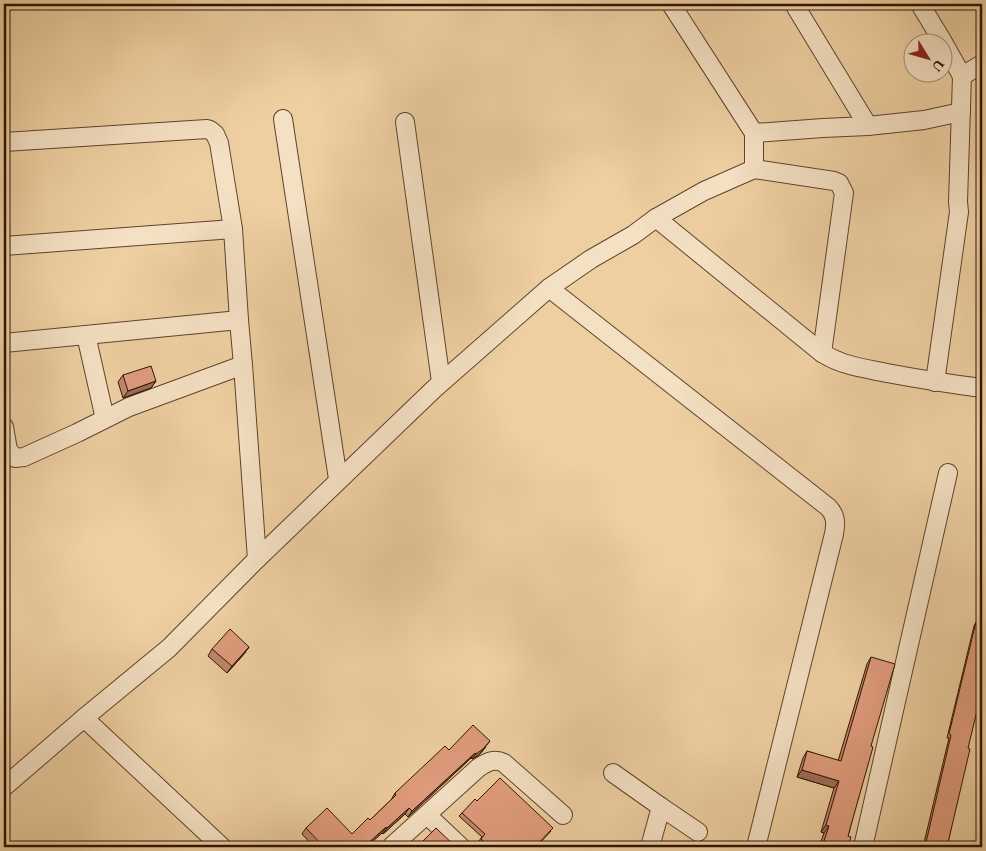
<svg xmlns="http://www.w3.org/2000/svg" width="986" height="851" viewBox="0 0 986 851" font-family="'EB Garamond',serif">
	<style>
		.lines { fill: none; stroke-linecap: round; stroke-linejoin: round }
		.street-casing { stroke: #5f432a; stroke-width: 20 }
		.street { stroke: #f4e0c3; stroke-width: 18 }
		.wall { fill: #c1866c; stroke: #2f1402 }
		.shaded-wall { fill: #9d6d58; stroke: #2f1402 }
		.building { fill: #e09c7d; stroke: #2f1402 }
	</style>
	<rect width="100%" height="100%" fill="#eecfa2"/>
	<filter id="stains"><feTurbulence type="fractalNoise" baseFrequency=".004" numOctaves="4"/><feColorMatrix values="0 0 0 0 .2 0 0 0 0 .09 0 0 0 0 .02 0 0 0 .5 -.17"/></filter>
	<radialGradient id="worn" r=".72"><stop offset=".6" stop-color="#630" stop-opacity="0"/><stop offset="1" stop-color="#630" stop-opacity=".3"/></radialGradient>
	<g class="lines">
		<defs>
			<g id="street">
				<polyline points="794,4 868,126"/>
				<polyline points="920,4 943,42"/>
				<polyline points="962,76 982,64"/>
				<polyline points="283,119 338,479"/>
				<polyline points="405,122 441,382"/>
				<polyline points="754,133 823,128 868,126 924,120 961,112"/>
				<polyline points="4,142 207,129 210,130 215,134 219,143 233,229 239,320 243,365 257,559"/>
				<polyline points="754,169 834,181 839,183 844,193 822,353"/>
				<path d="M656 218 822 353C843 366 863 368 887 373 919 379 950 384 982 388"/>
				<polyline points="4,246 233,229"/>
				<path d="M549 288 828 507C836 515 836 523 834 534L756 847"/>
				<polyline points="86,335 105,419"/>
				<polyline points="4,343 239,320"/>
				<polyline points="935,382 959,212 958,202 962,76 944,44"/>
				<polyline points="4,427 8,450 15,458 24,457 77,433 129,407 243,365"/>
				<polyline points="84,718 222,847"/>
				<polyline points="613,773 661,807"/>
				<polyline points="4,787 84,718 169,648 257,559 434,389 549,288 591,259 633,235 656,218 704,191 754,169 754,133 671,4"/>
				<polyline points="427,815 461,847"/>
				<path d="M391 847 478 768C487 762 494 758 504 763L563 815"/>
				<polyline points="650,847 661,807 698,832"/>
				<polyline points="863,847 948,473"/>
			</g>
		</defs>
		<use href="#street" class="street-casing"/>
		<use href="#street" class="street"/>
	</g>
	<g class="wall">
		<polygon points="123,375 156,381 151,388 123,398 118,382"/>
		<polygon points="976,622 968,748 947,847 923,847 949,738 947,738 974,626"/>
		<polygon points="249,647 244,654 227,673 208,656 212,649"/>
		<polygon points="871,657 871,746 848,836 848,847 819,847 824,833 821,832 834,788 797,777 803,758 807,751 838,761 867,664"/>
		<polygon points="486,747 479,755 472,759 471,758 408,817 405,814 383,834 382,833 366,847 314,847 302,834 306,828 352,834 370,820 391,800 395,793 449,750"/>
		<polygon points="477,801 551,831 536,847 484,847 478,842 482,837 459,816 462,813"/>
	</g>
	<g class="shaded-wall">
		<polygon points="156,381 151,388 123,398 128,391"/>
		<polygon points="249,647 244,654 227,673 232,666"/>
		<polygon points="490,741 479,755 472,759 476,754"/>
		<polygon points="475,753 471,758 408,817 412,811"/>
		<polygon points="802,770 839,781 834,788 797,777"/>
		<polygon points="409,808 405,814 383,834 387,828"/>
		<polygon points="826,825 829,826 824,833 821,832"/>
		<polygon points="386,827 382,833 366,847 364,847"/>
	</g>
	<g class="building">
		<polygon points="151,366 156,381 128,391 123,375"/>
		<polygon points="976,622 982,623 982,690 968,748 970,749 947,847 925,847 951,735 949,734"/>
		<polygon points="230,629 249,647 232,666 212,649"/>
		<polygon points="871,657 895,664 871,746 873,747 848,836 851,837 848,847 822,847 829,826 826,825 839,781 802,770 807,751 841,761"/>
		<polygon points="473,725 490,741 483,749 476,754 475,753 412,811 409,808 387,828 386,827 364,847 324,847 306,828 327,808 352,834 368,818 370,820 396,795 395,793 445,746 449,750"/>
		<polygon points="500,778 553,828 535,847 490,847 481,839 485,834 462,813 475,799 477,801"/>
		<polygon points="436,828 456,847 417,847"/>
	</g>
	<rect width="986" height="851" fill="none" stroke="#eecfa2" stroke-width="20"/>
	<rect x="5" y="5" width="976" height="841" fill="none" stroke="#2f1402" stroke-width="2.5"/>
	<rect x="10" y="10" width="966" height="831" fill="none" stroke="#2f1402"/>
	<g transform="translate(928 58) rotate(127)"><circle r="24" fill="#f4e0c3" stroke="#a58e76"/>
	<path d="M0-4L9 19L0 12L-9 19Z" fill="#8f2418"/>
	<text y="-8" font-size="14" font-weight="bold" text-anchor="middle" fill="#2f1402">U</text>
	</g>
	<rect width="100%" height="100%" filter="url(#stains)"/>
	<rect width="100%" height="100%" fill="url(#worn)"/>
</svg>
